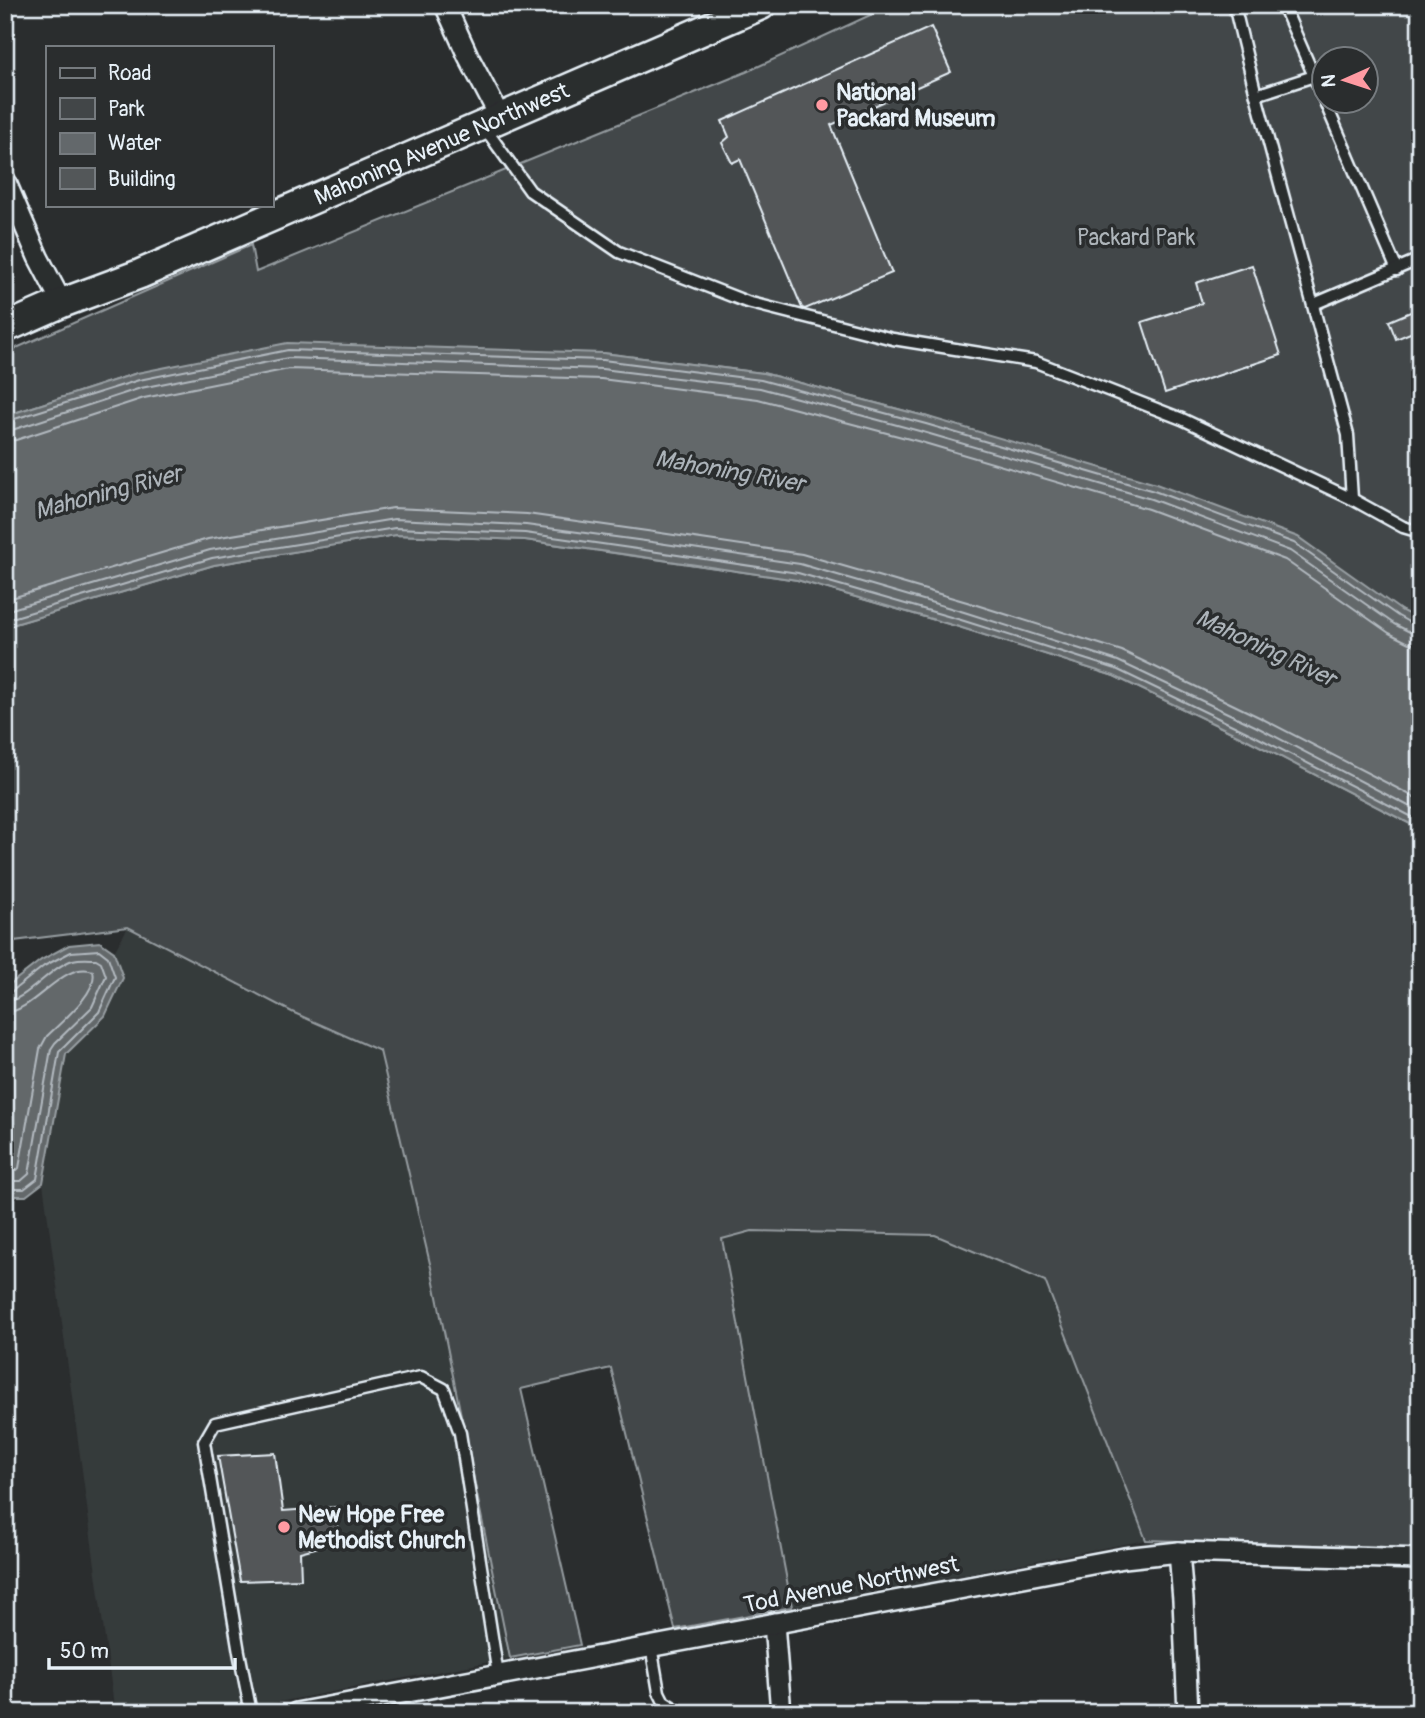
<svg xmlns="http://www.w3.org/2000/svg" width="1425" height="1718" viewBox="0 0 1425 1718" font-family="Pangolin,sans-serif">
	<style>
		.built { fill: #363a3b }
		.green { fill: #424648; stroke: #959ca0; stroke-width: 2; fill-rule: evenodd }
		.water { fill: #63686b; stroke: #989fa3; stroke-width: 2 }
		.lines { fill: none; stroke-linecap: round; stroke-linejoin: round }
		.shore { stroke: #b3bac0; stroke-width: 2 }
		.building { fill: #535759; stroke: #e8f1f8; stroke-width: 2 }
		.service-casing { stroke: #e8f1f8; stroke-width: 15 }
		.minor-casing { stroke: #e8f1f8; stroke-width: 24 }
		.secondary-casing { stroke: #e8f1f8; stroke-width: 33 }
		.service { stroke: #2a2d2e; stroke-width: 10 }
		.minor { stroke: #2a2d2e; stroke-width: 19 }
		.secondary { stroke: #2a2d2e; stroke-width: 28 }
		.poi-dot { fill: #ff9aa2; stroke: #2a2d2e; stroke-width: 2.5 }
		.labels { text-anchor: middle; stroke-width: 7; stroke-linejoin: round; paint-order: stroke }
		.poi-label { font-size: 23px; font-weight: bold; fill: #e8f1f8; stroke: #2a2d2e; text-anchor: start }
		.street-label { font-size: 23px; fill: #e8f1f8; stroke: #2a2d2e }
		.park-label { font-size: 23px; fill: #aeb5ba; stroke: #2a2d2e }
		.water-label { font-size: 24px; font-style: italic; fill: #acb3b9; stroke: #2a2d2e }
	</style>
	<rect width="100%" height="100%" fill="#2a2d2e"/>
	<filter id="ink" filterUnits="userSpaceOnUse"><feTurbulence type="fractalNoise" baseFrequency=".0143" numOctaves="2"/><feDisplacementMap in="SourceGraphic" scale="14" xChannelSelector="R" yChannelSelector="G"/><feConvolveMatrix kernelMatrix="1 2 1 2 8 2 1 2 1" color-interpolation-filters="sRGB"/></filter>
	<g filter="url(#ink)">
		<g class="built">
			<polygon points="128,927 380,1051 432,1272 458,1408 510,1658 221,1713 115,1713 43,1183 66,1054 105,1016 123,978 114,952"/>
			<polygon points="752,1231 935,1235 1045,1281 1146,1540 792,1607 722,1238"/>
		</g>
		<g class="green">
			<path d="M892 5H1420V620L1402 611 928 417 763 373 603 353 137 373 5 416V353L251 245 256 272 746 72ZM1324 60H1366V102H1324Z"/>
			<polygon points="396,535 525,540 797,580 959,627 1114,676 1248,740 1420,829 1420,1548 1146,1540 1045,1281 935,1235 752,1231 722,1239 792,1607 675,1629 611,1368 521,1389 580,1645 510,1658 432,1272 380,1051 292,1012 128,927 5,942 5,627 214,565"/>
		</g>
		<g class="water">
			<polygon points="287,343 603,353 763,373 928,417 1156,484 1298,537 1402,611 1420,620 1420,829 1248,740 1114,676 959,627 797,580 643,557 525,540 396,535 214,565 5,627 5,416 137,373"/>
			<polygon points="100,942 114,952 123,978 105,1016 66,1054 43,1183 26,1196 5,1196 5,988 41,960 69,945"/>
		</g>
		<g class="lines">
			<g class="shore">
				<polyline points="5,422 139,380 288,350 603,360 761,380 926,424 1154,491 1294,543 1398,616 1414,625 1420,625"/>
				<polyline points="5,431 12,430 141,388 288,358 602,369 760,388 923,432 1151,499 1290,551 1394,624 1412,633 1420,634"/>
				<polyline points="5,441 16,440 144,398 289,369 601,379 758,399 921,442 1148,509 1285,560 1389,633 1409,643 1420,645"/>
				<polyline points="5,600 208,539 393,508 527,514 647,531 802,554 967,602 1122,651 1259,717 1420,800"/>
				<polyline points="5,611 210,550 394,519 526,525 645,541 800,564 964,612 1118,661 1255,726 1420,812"/>
				<polyline points="5,620 212,558 395,528 525,533 644,550 798,573 961,620 1116,669 1251,734 1420,821"/>
				<polyline points="5,993 11,992 44,966 71,952 99,950 108,957 115,977 99,1012 59,1052 37,1179 24,1189 5,1189"/>
				<path d="M5 1002C26 1001 50 967 73 960 80 958 89 959 96 959L101 962 106 976 92 1007 55 1043 51 1049 29 1174 21 1181H5"/>
				<path d="M5 1013C35 1011 63 960 93 971 99 992 61 1022 47 1036L40 1049 19 1168 17 1170H5"/>
			</g>
		</g>
		<g class="building">
			<polygon points="931,27 951,72 831,125 892,273 805,309 802,308 740,159 732,163 722,143 729,137 722,121"/>
			<polygon points="1252,265 1281,355 1165,393 1142,322 1202,303 1196,283"/>
			<polygon points="1420,308 1420,329 1396,339 1389,321"/>
			<polygon points="275,1453 283,1511 336,1507 338,1542 300,1552 301,1579 240,1581 218,1456"/>
		</g>
		<g class="lines">
			<defs>
				<g id="service">
					<polyline points="1234,5 1256,95 1348,435 1352,499"/>
					<polyline points="1283,5 1324,99"/>
					<polyline points="1256,95 1314,76"/>
					<polyline points="1325,102 1397,270"/>
					<polyline points="484,127 530,191 619,252 747,302 893,339 1036,362 1182,419 1352,499 1403,527 1420,532"/>
					<polyline points="1314,304 1420,259"/>
					<polyline points="651,1646 659,1692 664,1702 682,1713"/>
					<polyline points="251,1713 239,1652 204,1442 215,1423 421,1377 444,1389 460,1433 498,1675"/>
				</g>
				<g id="minor">
					<polyline points="445,5 468,56 501,119"/>
					<polyline points="5,180 38,257 62,303"/>
					<polyline points="1179,1552 1183,1600 1188,1713"/>
					<polyline points="774,1623 781,1713"/>
					<polyline points="296,1713 1124,1558 1179,1552 1420,1559"/>
				</g>
				<g id="secondary">
					<path id="s1" d="M5 328 62 303 140 274 761 5"/>
				</g>
			</defs>
			<use href="#service" class="service-casing"/>
			<use href="#minor" class="minor-casing"/>
			<use href="#secondary" class="secondary-casing"/>
			<use href="#service" class="service"/>
			<use href="#minor" class="minor"/>
			<use href="#secondary" class="secondary"/>
		</g>
	</g>
	<g class="poi-dot">
		<circle cx="822" cy="105" r="7"/>
		<circle cx="284" cy="1527" r="7"/>
	</g>
	<g class="labels">
		<g class="poi-label">
			<text x="836" y="100">National<tspan x="836" dy="26">Packard Museum</tspan></text>
			<text x="298" y="1522">New Hope Free<tspan x="298" dy="26">Methodist Church</tspan></text>
		</g>
		<g class="street-label">
			<text dy="8" stroke="none"><textPath href="#s1" startOffset="474">Mahoning Avenue Northwest</textPath></text>
			<text transform="translate(851 1584) rotate(-11)" y="8">Tod Avenue Northwest</text>
		</g>
		<g class="park-label">
			<text x="1136" y="245">Packard Park</text>
		</g>
		<g class="water-label">
			<text transform="translate(730 471) rotate(10)" y="8">Mahoning River</text>
			<text transform="translate(108 492) rotate(-15)" y="8">Mahoning River</text>
			<text transform="translate(1266 648) rotate(25)" y="8">Mahoning River</text>
		</g>
	</g>
	<rect width="1425" height="1718" fill="none" stroke="#2a2d2e" stroke-width="28"/>
	<rect x="14" y="14" width="1397" height="1690" fill="none" stroke="#e8f1f8" stroke-width="2.5" filter="url(#ink)"/>
	<rect x="46" y="46" width="228" height="161" fill="#2a2d2e" stroke="#767b7f" stroke-width="2"/>
	<rect x="60" y="68" width="35" height="10" fill="#2a2d2e" stroke="#767b7f" stroke-width="2"/>
	<text x="108" y="80" font-size="21" fill="#e8f1f8">Road</text>
	<rect x="60" y="98" width="35" height="21" fill="#424648" stroke="#767b7f" stroke-width="2"/>
	<text x="108" y="116" font-size="21" fill="#e8f1f8">Park</text>
	<rect x="60" y="133" width="35" height="21" fill="#63686b" stroke="#767b7f" stroke-width="2"/>
	<text x="108" y="150" font-size="21" fill="#e8f1f8">Water</text>
	<rect x="60" y="168" width="35" height="21" fill="#535759" stroke="#767b7f" stroke-width="2"/>
	<text x="108" y="186" font-size="21" fill="#e8f1f8">Building</text>
	<g transform="translate(1345 80) rotate(267)"><circle r="33" fill="#2a2d2e" stroke="#767b7f" stroke-width="2"/>
	<path d="M0-5L12 26L0 18L-12 26Z" fill="#ff9aa2"/>
	<text y="-10" font-size="19" font-weight="bold" text-anchor="middle" fill="#e8f1f8">N</text>
	</g>
	<path d="M49 1658v10h186v-10" fill="none" stroke="#e8f1f8" stroke-width="3.5"/>
	<text x="60" y="1658" font-size="21" fill="#e8f1f8" stroke="#2a2d2e" stroke-width="5" paint-order="stroke">50 m</text>
</svg>
